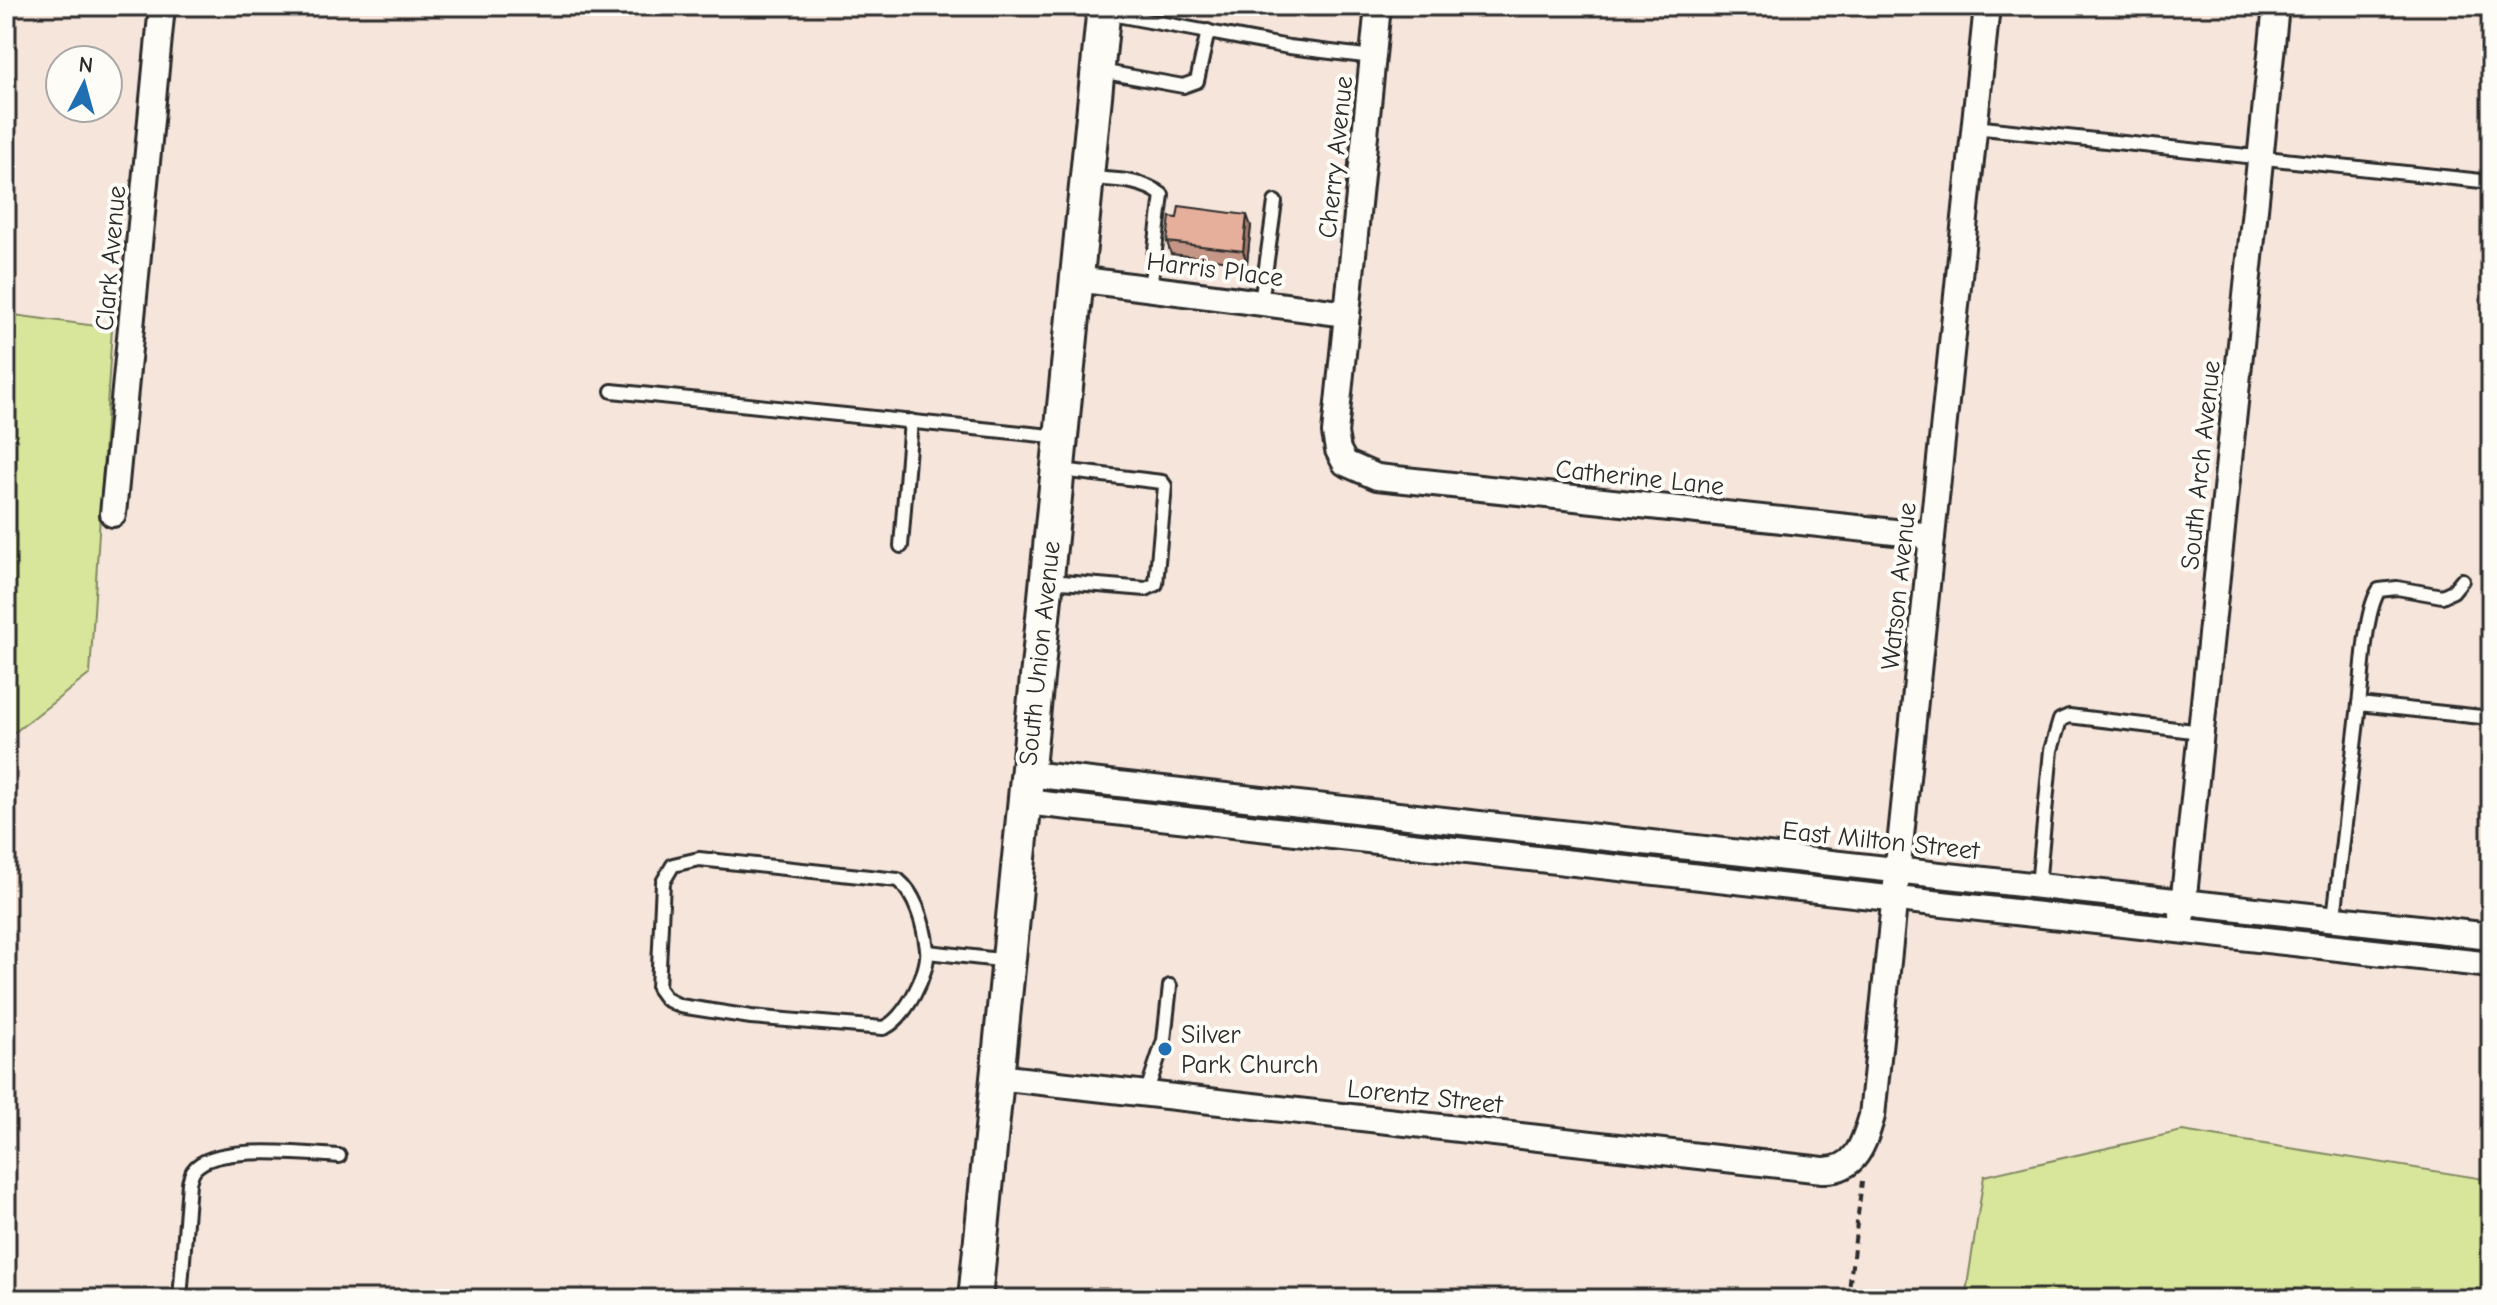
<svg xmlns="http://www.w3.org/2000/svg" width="2497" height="1305" viewBox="0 0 2497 1305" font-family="'Comic Neue',sans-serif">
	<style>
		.green { fill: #d7e69a; stroke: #818862; stroke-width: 2 }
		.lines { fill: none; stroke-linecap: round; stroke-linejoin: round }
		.lane-casing { stroke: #2b2b2b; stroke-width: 18 }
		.street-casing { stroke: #2b2b2b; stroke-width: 30 }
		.secondary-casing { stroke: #2b2b2b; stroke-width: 38 }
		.path { stroke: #2b2b2b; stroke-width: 4; stroke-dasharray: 8 6; stroke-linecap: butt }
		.lane { stroke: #fdfcf7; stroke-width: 12 }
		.street { stroke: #fdfcf7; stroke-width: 24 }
		.secondary { stroke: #fdfcf7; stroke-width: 32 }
		.wall { fill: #c59685; stroke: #2b2b2b; stroke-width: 2 }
		.shaded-wall { fill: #a07a6c; stroke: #2b2b2b; stroke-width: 2 }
		.building { fill: #e5af9b; stroke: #2b2b2b; stroke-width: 2 }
		.poi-dot { fill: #1f6fb2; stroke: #fdfcf7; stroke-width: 3 }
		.labels { text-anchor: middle; stroke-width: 8; stroke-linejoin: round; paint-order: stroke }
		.street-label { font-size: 26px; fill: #2b2b2b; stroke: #fdfcf7 }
		.poi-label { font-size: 26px; fill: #2b2b2b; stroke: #fdfcf7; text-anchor: start }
	</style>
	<rect width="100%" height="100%" fill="#f6e5db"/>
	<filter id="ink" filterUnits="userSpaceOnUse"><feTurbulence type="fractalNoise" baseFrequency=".0125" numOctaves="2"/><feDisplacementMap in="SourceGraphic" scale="16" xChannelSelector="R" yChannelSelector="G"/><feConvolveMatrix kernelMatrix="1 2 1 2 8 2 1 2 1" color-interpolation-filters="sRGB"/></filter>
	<g filter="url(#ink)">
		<g class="green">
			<polygon points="6,314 112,328 90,674 6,739"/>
			<polygon points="2182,1131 2491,1180 2491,1299 1965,1299 1984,1176"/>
		</g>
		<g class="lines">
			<defs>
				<g id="lane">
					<polyline points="1106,13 1289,47 1373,57"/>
					<polyline points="1100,71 1183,86 1197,81 1208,31"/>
					<polyline points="1974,127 2491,182"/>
					<path d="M1090 178C1114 180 1142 179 1162 195L1150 289"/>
					<polyline points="1261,303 1275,202"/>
					<polyline points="612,391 1061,437"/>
					<polyline points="901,546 911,421"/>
					<polyline points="1050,581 1146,589 1156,584 1165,486 1162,482 1061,470"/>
					<path d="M2359 704C2363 675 2364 613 2379 590L2397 588 2442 596 2453 591 2462 580"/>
					<path d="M699 859 898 880C916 895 924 925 927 949 930 972 904 1021 883 1028L751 1017 680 1006 666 999 658 988 663 882 673 865Z"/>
					<polyline points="2038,886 2051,750 2060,720 2069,716 2201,732"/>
					<polyline points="2334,918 2359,704 2491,718"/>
					<polyline points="928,952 1009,961"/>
					<polyline points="1146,1094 1164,1040 1170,986"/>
					<path d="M180 1299 189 1183C190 1179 191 1175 193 1171 211 1143 308 1154 339 1156"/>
				</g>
				<g id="street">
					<polyline points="1378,6 1335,433 1338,450 1345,463 1377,477 1932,536"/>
					<polyline points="1076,279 1347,314"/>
					<polyline points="113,514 162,6"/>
					<polyline points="1028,774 2491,936"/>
					<polyline points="1025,802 2491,965"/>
					<polyline points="2182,915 2276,6"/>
					<path d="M997 1077 1823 1170C1856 1171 1864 1143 1872 1116L1987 6"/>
				</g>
				<polyline id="secondary" points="975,1299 1104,6"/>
			</defs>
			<use href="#lane" class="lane-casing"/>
			<use href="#street" class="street-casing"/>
			<use href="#secondary" class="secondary-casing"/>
			<polyline class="path" points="1848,1299 1862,1181"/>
			<use href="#lane" class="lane"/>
			<use href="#street" class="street"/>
			<use href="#secondary" class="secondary"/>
		</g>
		<polygon class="wall" points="1251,226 1247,263 1171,254 1167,242"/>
		<polygon class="shaded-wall" points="1247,215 1251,226 1247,263 1243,251"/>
		<polygon class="building" points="1179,206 1247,215 1243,251 1167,242 1170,217 1177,218"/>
	</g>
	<circle class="poi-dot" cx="1165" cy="1049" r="8"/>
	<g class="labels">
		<g class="street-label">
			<text transform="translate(1335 157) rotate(-84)" y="9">Cherry Avenue</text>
			<text transform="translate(110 258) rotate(-85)" y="9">Clark Avenue</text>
			<text transform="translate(1215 269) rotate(7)" y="9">Harris Place</text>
			<text transform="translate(2200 465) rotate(-84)" y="9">South Arch Avenue</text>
			<text transform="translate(1640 477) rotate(6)" y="9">Catherine Lane</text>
			<text transform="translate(1898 586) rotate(-84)" y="9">Watson Avenue</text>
			<text transform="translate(1039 653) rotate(-84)" y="9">South Union Avenue</text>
			<text transform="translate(1881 840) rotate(6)" y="9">East Milton Street</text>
			<text transform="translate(1425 1096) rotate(6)" y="9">Lorentz Street</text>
		</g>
		<g class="poi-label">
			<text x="1181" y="1043">Silver<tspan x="1181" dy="30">Park Church</tspan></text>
		</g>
	</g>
	<rect width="2497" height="1305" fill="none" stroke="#fdfcf7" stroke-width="32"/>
	<rect x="16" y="16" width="2465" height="1273" fill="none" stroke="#2b2b2b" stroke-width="3" filter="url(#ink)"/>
	<g transform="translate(84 84) rotate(6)"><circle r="38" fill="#fdfcf7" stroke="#a9a8a5" stroke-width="2"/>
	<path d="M0-6L14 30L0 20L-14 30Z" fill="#1f6fb2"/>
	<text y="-12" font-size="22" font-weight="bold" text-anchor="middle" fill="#2b2b2b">N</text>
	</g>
</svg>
